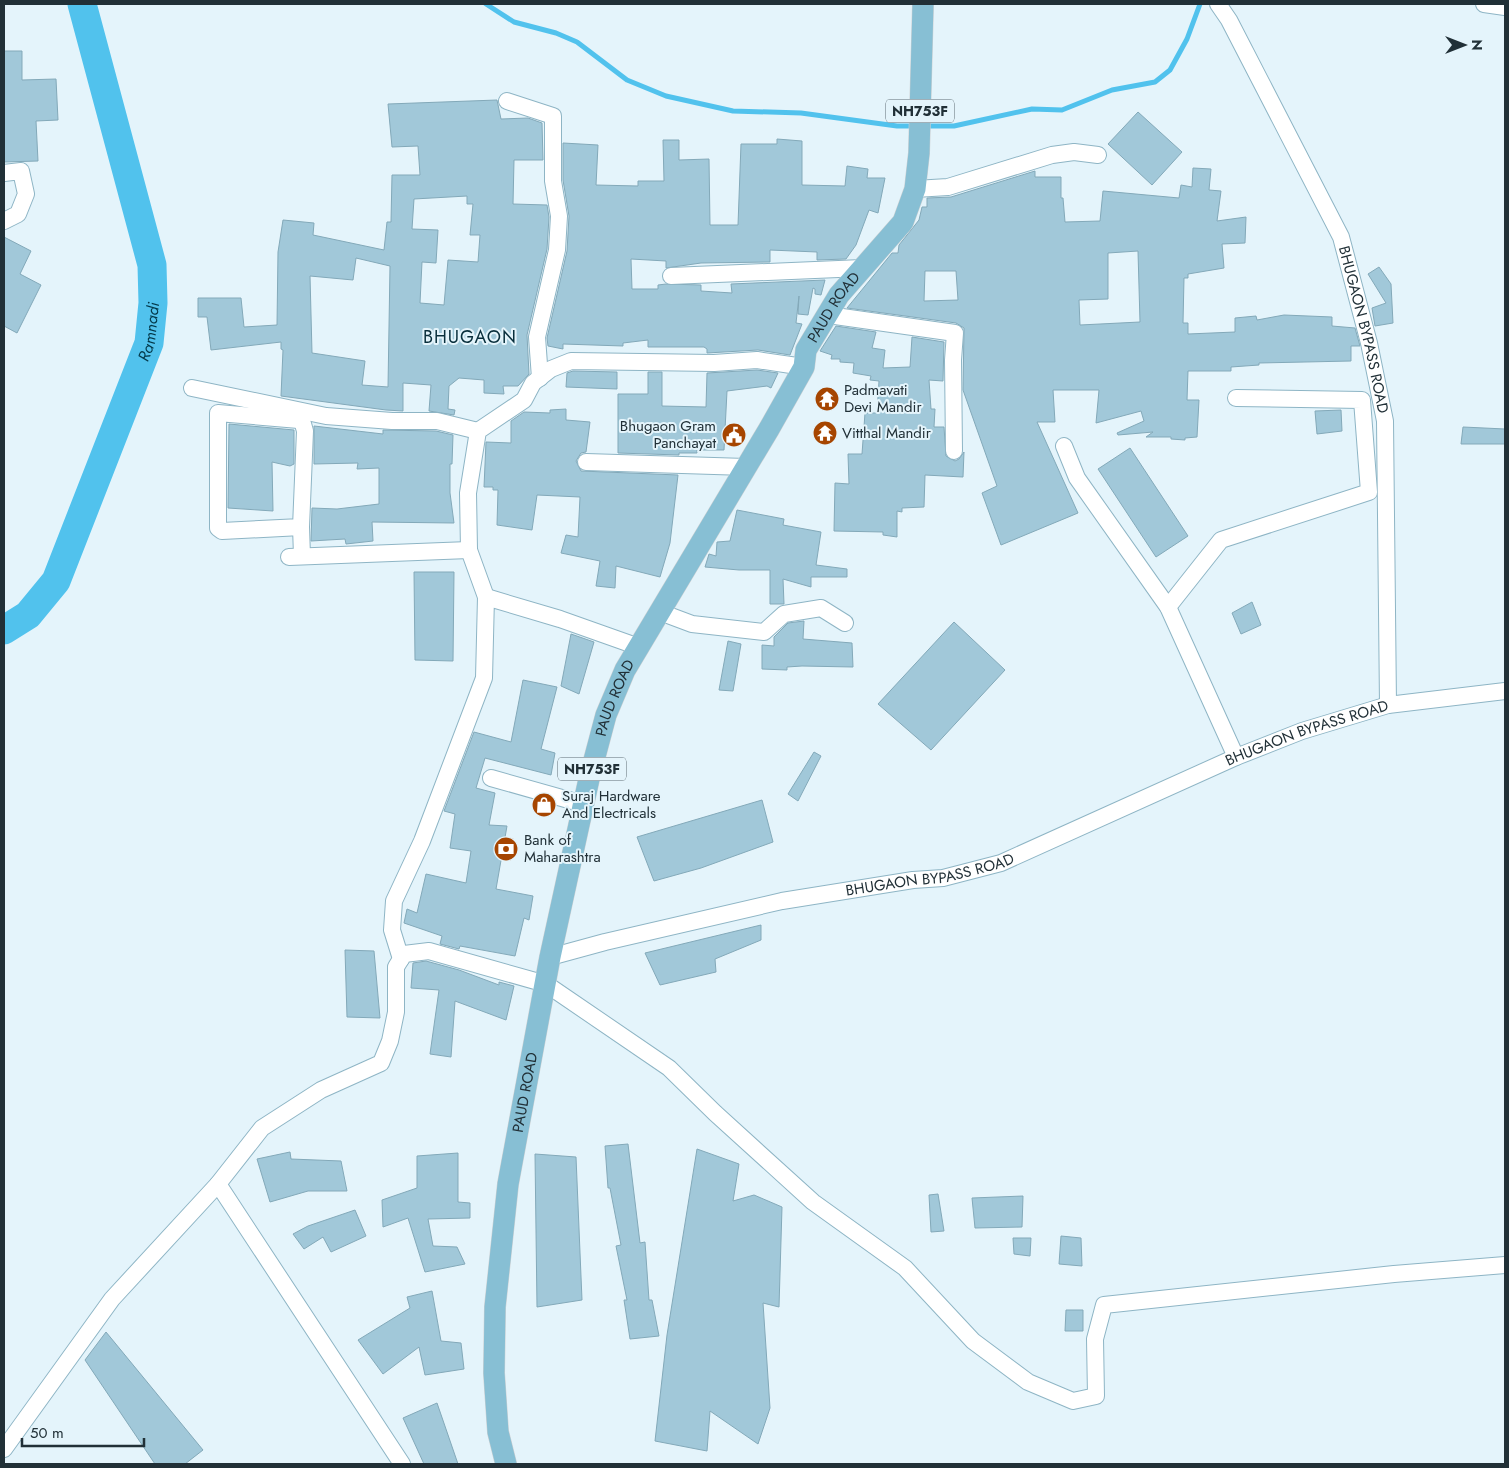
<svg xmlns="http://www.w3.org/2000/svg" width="1509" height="1468" viewBox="0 0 1509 1468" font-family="Jost,sans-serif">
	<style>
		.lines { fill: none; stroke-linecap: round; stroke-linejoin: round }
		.stream { stroke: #51c2ed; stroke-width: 5 }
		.river { stroke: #51c2ed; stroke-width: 29 }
		.building { fill: #a1c8d9; stroke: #83a9b9; fill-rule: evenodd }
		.minor-casing { stroke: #8eb5c5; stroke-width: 18 }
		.major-casing { stroke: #ced1d3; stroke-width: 22 }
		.minor { stroke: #fff; stroke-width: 16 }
		.major { stroke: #87bfd4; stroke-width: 21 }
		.labels { text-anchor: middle; stroke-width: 4; stroke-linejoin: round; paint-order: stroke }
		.shield { fill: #e4f4fb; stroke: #5c6b72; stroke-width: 1 }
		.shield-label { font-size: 14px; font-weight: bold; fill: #213037 }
		.street-label { font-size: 15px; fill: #213037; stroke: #e4f4fb }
		.poi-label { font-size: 15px; fill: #213037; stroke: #e4f4fb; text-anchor: start }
		.water-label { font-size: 16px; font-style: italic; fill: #033849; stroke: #e4f4fb }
		.quarter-label { font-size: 18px; letter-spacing: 1px; fill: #092f3c; stroke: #e4f4fb }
	</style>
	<rect width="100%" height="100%" fill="#e4f4fb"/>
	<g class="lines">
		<g class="stream">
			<polyline points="486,4 514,22 556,33 577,42 627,80 666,96 733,111 801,113 897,126 916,126"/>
			<polyline points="925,126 954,126 1032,109 1062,110 1112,90 1155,82 1170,70 1187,39 1200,4"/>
		</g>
		<path class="river" id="s1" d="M4 630 28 615 56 581 149 343 153 303 152 265 82 4"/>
	</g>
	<g class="building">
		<polygon points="4,51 22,51 22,80 56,79 58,120 36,121 38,161 4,162"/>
		<path d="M497 100 501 119 528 118 542 123 543 160H514L513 204 547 205 549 217 547 249 527 335 529 374 518 386H503L504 394 484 393V380L459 378 449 386 448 409 455 410 454 415 429 411 431 385 403 383V411L386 410 281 396 283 350 281 349V342L211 350 207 317H198V298H241L244 327 277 325 278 252 283 220 314 223 313 235 384 250 387 222H391L392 175H420L418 146 392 147 388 104ZM467 196V204H473L470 235H480L478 262 448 260 444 305 420 303 422 262 436 263 438 230 412 229 414 199ZM356 258 390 266 388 387 362 385 365 361 312 353 310 276 353 280Z"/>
		<polygon points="1138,112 1182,152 1152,185 1108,144"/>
		<polygon points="777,139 802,141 802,185 845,186 847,166 868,169 867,178 885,178 878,213 869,210 856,245 846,259 817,260 817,252 770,250 770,262 701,263 666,268 666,261 631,259 632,289 658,289 658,285 666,284 701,285 701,291 732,293 731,284 825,280 821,295 815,294 815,289 813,288 808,315 798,314 799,296 796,323 802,324 790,355 758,350 707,353 707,349 704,347 648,347 648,340 623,343 623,346 563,344 563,349 548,346 547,338 567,251 569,216 563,180 563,143 598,145 596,185 638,186 638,181 664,181 663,140 679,140 679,160 709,159 710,225 738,225 741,144 777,144"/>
		<path d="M1193 168 1211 169 1209 190 1221 191 1217 221 1246 217 1245 243 1222 244 1224 268 1188 274V278H1184L1183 323H1188V334L1235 332V318L1256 316 1257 320 1284 315 1332 317V326L1355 328 1360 346H1351V361L1259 363V365L1231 367V371H1188L1187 400H1199L1197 437 1185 438V440L1171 439V437H1146L1153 432 1118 435 1117 433 1144 421 1141 411 1096 423 1099 390H1053L1055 422H1037L1078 513 1001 545 982 493 997 486 963 390 964 328 956 323 847 308 892 253H898L899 245 919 220 922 207H927V198L951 197 1035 171V177H1061V198H1063L1065 222 1100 221 1103 191 1179 198 1181 185 1192 187ZM1138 251 1140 322 1080 325 1079 300 1108 299V253ZM925 271H956L958 300 924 301Z"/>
		<polygon points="4,237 31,251 20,274 41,285 17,333 4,326"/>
		<polygon points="1379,267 1391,284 1393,323 1375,326 1372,308 1386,303 1368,274"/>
		<polygon points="836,326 876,332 872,348 885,350 883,368 910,367 912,337 944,342 943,381 929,380 931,409 935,409 934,427 944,427 946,456 955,461 959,459 964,452 963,477 925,475 924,507 902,508 902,512 897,511 897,537 883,535 883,532 834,531 835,483 849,484 848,454 862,454 865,413 877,413 879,381 870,380 871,376 853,373 854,363 840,362 840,359 831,359 832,355 820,351"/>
		<polygon points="757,370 778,373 771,388 767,386 727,391 724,450 697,450 697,453 679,453 679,455 618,453 618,394 648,394 648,372 662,372 662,406 706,407 707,373"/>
		<polygon points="573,371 617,372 617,389 566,387 567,373"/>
		<polygon points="566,409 566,420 590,422 586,452 581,453 576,461 581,471 678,475 670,543 660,577 616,566 615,588 596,586 600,561 561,553 566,535 578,537 580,497 537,495 532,530 497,525 498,490 493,490 493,487 484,487 486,442 511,443 511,421 524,412 550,413 550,410"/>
		<polygon points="1341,410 1342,431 1317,434 1315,411"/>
		<polygon points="229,424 294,430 294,464 290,466 272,462 273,511 228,508"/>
		<polygon points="314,426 383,434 383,430 436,431 453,435 452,464 450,464 450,493 454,523 372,522 373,541 346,544 345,539 311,541 312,508 337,509 379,504 379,468 357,469 358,463 314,464"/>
		<polygon points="1463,427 1505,429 1505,444 1461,444"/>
		<polygon points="1130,448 1188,536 1156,557 1098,469"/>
		<polygon points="737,510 784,519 783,525 821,532 816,565 847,569 847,577 811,577 811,587 783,579 784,604 770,604 770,570 739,570 705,567 709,554 716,556 717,542 730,541"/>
		<polygon points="414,572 454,572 453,661 415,660"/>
		<polygon points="1252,602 1261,625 1241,634 1232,613"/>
		<polygon points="804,621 803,639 852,643 853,667 802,666 787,667 787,670 762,669 762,645 774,646 774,637 788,623"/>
		<polygon points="954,622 1005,670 931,750 878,704"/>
		<polygon points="571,634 594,642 579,694 561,686"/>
		<polygon points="728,641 741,644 733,691 719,690"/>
		<polygon points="523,680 557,687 541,749 555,753 551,775 485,758 476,788 495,793 489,825 507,826 496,889 533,896 529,920 524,918 515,956 460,946 459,949 440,944 442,936 404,923 407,909 417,913 426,874 466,883 471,851 450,848 455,814 444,811 474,732 511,742"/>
		<polygon points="814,752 821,756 798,801 788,794"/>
		<polygon points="762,800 773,842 701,868 654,881 637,837"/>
		<polygon points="761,925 761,940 715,959 716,972 660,985 645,953"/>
		<polygon points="345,950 374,951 380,1018 347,1017"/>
		<polygon points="426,961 459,970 499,985 499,982 514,986 506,1020 455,1001 451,1057 430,1054 439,990 411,988 413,963"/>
		<polygon points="628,1144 640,1243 645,1242 649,1300 652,1300 659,1336 630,1339 624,1300 627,1300 616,1246 621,1245 610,1188 608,1188 605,1146"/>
		<polygon points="697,1149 739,1164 733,1201 754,1195 782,1207 779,1307 763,1303 770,1408 758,1444 710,1411 707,1451 655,1441 667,1335"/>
		<polygon points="290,1152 291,1159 341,1161 347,1191 308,1191 270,1202 257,1159"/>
		<polygon points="458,1153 458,1202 470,1203 470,1218 428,1219 433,1246 457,1247 465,1264 425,1272 408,1218 383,1227 382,1200 417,1188 417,1156"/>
		<polygon points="535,1154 576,1157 582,1300 537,1307"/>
		<polygon points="938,1194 944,1231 931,1232 929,1195"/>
		<polygon points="1023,1196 1022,1227 975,1228 972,1198"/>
		<polygon points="355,1210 366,1236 331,1252 323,1237 304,1249 293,1234 308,1226"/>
		<polygon points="1061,1236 1081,1238 1082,1266 1059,1264"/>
		<polygon points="1013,1238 1031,1238 1030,1256 1014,1254"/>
		<polygon points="432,1291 441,1341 461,1343 464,1369 425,1375 419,1347 383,1374 358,1340 410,1308 407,1297"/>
		<polygon points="1066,1310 1083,1310 1083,1331 1065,1331"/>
		<polygon points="106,1332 203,1450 185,1464 155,1464 85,1360"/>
		<polygon points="437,1403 458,1464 424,1464 403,1418"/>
	</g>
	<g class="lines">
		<defs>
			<g id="minor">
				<path id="s2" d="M1218 4 1229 20 1341 237 1369 343 1385 421 1388 705"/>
				<polyline points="1484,4 1505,7"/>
				<polyline points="507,101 553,116 553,181 559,216 557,250 537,337 540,378"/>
				<polyline points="4,173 21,171 26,194 18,214 4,221"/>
				<polyline points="915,189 948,187 1052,155 1074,152 1098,155"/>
				<polyline points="671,276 862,268"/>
				<polyline points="828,315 955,333 953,360 954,451"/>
				<polyline points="192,388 326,416 392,421 437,421 478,431"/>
				<polyline points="1064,446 1077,478 1168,607 1236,757"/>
				<polyline points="586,462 746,467"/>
				<polyline points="301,527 222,531 218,528 218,413 299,420 303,424 305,431 301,527 302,556"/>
				<polyline points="289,557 469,550"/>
				<polyline points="486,597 469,550 468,493 478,431 524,400 533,383 551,369 571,361 714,363 757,360 804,367"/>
				<polyline points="1168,607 1221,540 1369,492 1362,400 1236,398"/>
				<polyline points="660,612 692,624 764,632 784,614 821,608 845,623"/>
				<polyline points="491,778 583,804"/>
				<path id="s3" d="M550 957 605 942 782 901 913 880 943 878 1001 863 1236 757 1302 731 1388 705 1505 691"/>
				<polyline points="401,959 392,930 394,901 422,841 484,678 486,597 560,619 639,647"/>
				<polyline points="218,1184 402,1464"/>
				<polyline points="4,1449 112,1299 218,1184 262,1128 321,1090 381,1063 390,1041 396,1012 396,967 404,954 429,951 546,984 669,1068 715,1113 813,1202 905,1268 973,1341 1028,1382 1073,1401 1096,1396 1095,1339 1104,1305 1394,1274 1505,1265"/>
			</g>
			<g id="major">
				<path id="s4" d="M506 1464 498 1432 494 1373 495 1307 508 1184 550 957 589 779 606 715 625 670 769 429 804 367 806 350 839 295 903 222 915 189 919 153 923 4"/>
			</g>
		</defs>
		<use href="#minor" class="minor-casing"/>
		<use href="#major" class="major-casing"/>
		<use href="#minor" class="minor"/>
		<use href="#major" class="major"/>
	</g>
	<defs>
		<symbol id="temple-disc" viewBox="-11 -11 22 22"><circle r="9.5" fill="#a64500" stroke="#e4f4fb"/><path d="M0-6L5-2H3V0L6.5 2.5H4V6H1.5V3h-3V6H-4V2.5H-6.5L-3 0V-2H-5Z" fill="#fff"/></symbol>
		<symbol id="civic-disc" viewBox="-11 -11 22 22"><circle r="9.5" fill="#a64500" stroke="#e4f4fb"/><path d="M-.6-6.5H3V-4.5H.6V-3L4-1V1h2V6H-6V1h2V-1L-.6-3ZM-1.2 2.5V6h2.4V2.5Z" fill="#fff"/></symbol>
		<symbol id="shop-disc" viewBox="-11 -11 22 22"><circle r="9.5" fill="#a64500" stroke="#e4f4fb"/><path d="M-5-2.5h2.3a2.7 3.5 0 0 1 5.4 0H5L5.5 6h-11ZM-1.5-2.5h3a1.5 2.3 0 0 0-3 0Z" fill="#fff"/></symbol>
		<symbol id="bank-disc" viewBox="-11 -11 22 22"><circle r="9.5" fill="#a64500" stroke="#e4f4fb"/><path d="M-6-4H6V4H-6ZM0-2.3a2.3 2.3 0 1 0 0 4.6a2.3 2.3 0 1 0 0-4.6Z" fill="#fff"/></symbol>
	</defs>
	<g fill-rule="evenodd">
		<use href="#temple-disc" x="813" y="385" width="28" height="28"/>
		<use href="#temple-disc" x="811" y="419" width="28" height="28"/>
		<use href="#civic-disc" x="720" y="421" width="28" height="28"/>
		<use href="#shop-disc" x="530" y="791" width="28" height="28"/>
		<use href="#bank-disc" x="492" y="835" width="28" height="28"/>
	</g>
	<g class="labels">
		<g class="shield">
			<rect x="886" y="99.5" width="68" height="23" rx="4"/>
			<rect x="558" y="757.5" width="68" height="23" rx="4"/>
		</g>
		<g class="shield-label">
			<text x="920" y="116">NH753F</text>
			<text x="592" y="774">NH753F</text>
		</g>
		<g class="street-label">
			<text dy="5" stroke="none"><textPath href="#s4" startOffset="1230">PAUD ROAD</textPath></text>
			<text dy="5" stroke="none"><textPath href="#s2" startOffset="359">BHUGAON BYPASS ROAD</textPath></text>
			<text dy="5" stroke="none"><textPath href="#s4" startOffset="780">PAUD ROAD</textPath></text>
			<text dy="5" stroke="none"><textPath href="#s3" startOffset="794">BHUGAON BYPASS ROAD</textPath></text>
			<text dy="5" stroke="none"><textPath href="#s3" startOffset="389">BHUGAON BYPASS ROAD</textPath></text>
			<text dy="5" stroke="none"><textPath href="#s4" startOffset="375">PAUD ROAD</textPath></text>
		</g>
		<g class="poi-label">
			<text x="844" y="395">Padmavati<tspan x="844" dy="17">Devi Mandir</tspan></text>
			<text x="716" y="431" text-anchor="end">Bhugaon Gram<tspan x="716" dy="17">Panchayat</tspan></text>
			<text x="842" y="438">Vitthal Mandir</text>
			<text x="562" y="801">Suraj Hardware<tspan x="562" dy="17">And Electricals</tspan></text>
			<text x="524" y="845">Bank of<tspan x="524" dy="17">Maharashtra</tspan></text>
		</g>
		<g class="water-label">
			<text dy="6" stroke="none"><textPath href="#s1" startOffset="339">Ramnadi</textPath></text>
		</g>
		<g class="quarter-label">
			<text x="470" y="343">BHUGAON</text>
		</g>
	</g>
	<rect width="1509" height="1468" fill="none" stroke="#213037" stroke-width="10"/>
	<g transform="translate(1464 45) rotate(90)" stroke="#e4f4fb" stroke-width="4" paint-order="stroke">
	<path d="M0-4L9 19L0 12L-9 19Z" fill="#213037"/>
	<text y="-8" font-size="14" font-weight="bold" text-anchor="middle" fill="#213037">N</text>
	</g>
	<path d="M22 1438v8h122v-8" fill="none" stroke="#213037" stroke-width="2.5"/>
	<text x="30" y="1438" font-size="15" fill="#213037" stroke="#e4f4fb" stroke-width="4" paint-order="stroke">50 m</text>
</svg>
